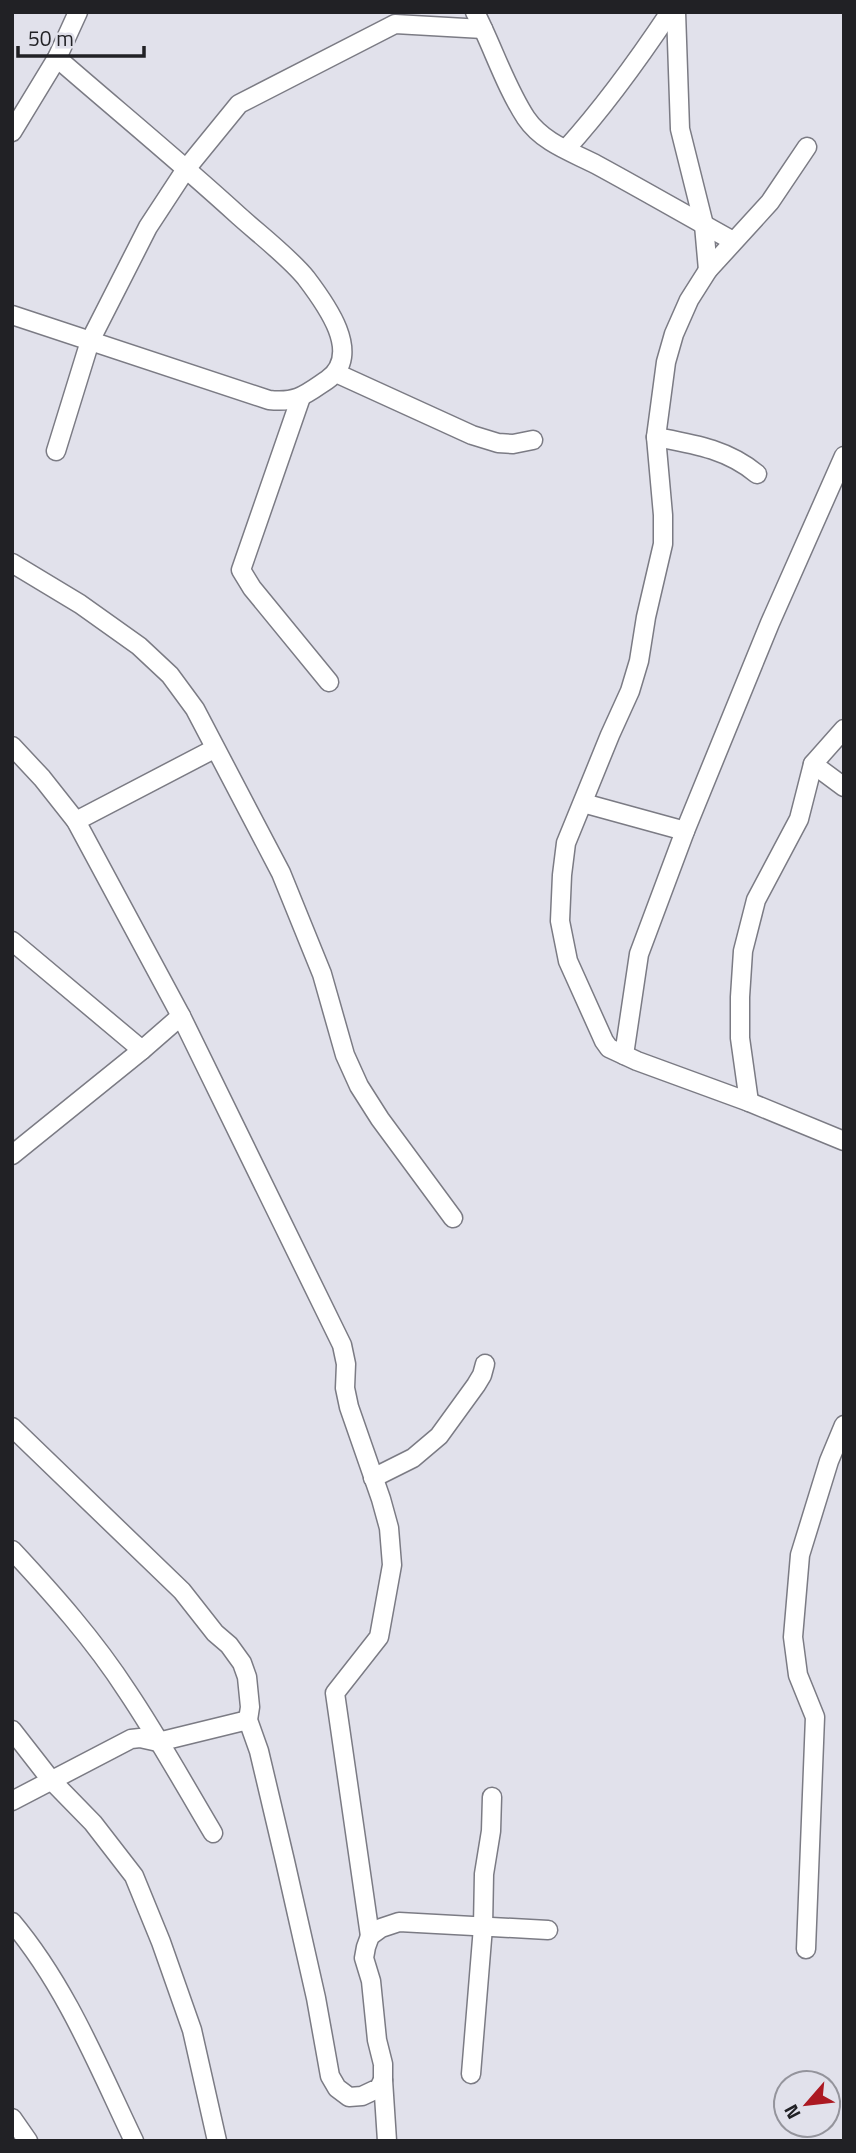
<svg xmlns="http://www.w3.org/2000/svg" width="856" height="2153" viewBox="0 0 856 2153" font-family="'Titillium Web',sans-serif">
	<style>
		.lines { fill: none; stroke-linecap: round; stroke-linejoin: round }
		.minor-casing { stroke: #7b7b84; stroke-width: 21 }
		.minor { stroke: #fff; stroke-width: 18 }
	</style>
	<rect width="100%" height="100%" fill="#e1e1eb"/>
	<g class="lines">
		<defs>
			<g id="minor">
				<path d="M475 12C493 47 505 86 526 118 543 143 572 152 597 165 643 190 688 216 733 241"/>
				<polyline points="676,12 680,129 704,225 708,270"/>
				<polyline points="12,132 57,58 78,12"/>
				<polyline points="807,147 770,202 708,270 689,300 674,334 666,362 656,437 663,515 663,544 646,617 639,661 630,691 610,735 566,843 562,875 560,921 568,961 604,1041 609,1048 637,1061 749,1102 844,1141"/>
				<path d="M566 149C605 106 638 60 670 12"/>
				<path d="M12 315 269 400C297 403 305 395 327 380 364 355 325 303 306 278 290 258 259 234 239 216 180 162 118 111 57 58"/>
				<polyline points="336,373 472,435 498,443 513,444 533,440"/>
				<polyline points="301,397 241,570 252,588 329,682"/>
				<path d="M656 437C693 444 727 449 757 474"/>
				<polyline points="56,451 90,341 148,227 186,169 239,104 395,24 483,29"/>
				<polyline points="12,563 80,604 139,646 170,675 195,709 281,873 322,974 345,1055 359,1086 380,1119 453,1218"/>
				<polyline points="12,746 42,778 76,821 181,1016 342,1345 346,1364 345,1388 349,1407 381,1499 389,1528 392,1565 379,1637 335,1693 370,1936"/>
				<polyline points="813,764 844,787"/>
				<polyline points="583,803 685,831"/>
				<polyline points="76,821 214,749"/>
				<polyline points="12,941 142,1050 181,1016"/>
				<polyline points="624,1055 639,954 685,831 770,623 844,456"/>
				<polyline points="749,1102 740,1038 740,997 743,951 756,900 799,819 813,764 844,729"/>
				<polyline points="12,1155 142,1050"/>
				<polyline points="12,1427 182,1591 215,1633 229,1645 242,1663 247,1677 250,1707 248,1720 259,1751 285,1861 316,1998 330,2076 337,2088 349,2097 362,2096 379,2088 383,2080 383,2064 377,2040 371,1981 364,1958 366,1947 370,1936 381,1928 399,1922 548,1930"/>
				<polyline points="373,1478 413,1458 439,1436 476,1385 482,1375 485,1364"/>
				<path d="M12 1550C53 1594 94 1640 127 1691 158 1737 185 1786 213 1833"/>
				<polyline points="12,1730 51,1780 93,1823 134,1876 161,1942 192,2030 217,2141"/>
				<polyline points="12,1801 131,1739 140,1738 158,1742 248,1720"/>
				<path d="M12 1922C66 1986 98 2066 134 2141"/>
				<polyline points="806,1949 815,1717 798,1675 793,1637 800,1555 829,1461 844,1425"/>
				<polyline points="471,2074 483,1927 484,1874 491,1831 492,1797"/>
				<polyline points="383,2080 387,2141"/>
				<polyline points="12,2118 28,2141"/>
			</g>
		</defs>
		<use href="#minor" class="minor-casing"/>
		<use href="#minor" class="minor"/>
	</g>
	<rect width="856" height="2153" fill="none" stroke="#212125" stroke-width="28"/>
	<g transform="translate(807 2104) rotate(242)"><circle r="33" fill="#e1e1eb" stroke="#94949c" stroke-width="2"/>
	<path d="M0-5L12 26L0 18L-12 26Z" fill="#ac1922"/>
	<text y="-10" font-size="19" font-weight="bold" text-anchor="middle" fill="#212125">N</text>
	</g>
	<path d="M18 46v10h126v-10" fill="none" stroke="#212125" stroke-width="3.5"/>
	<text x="28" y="46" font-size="21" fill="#212125" stroke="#e1e1eb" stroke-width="5" paint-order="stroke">50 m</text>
</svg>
